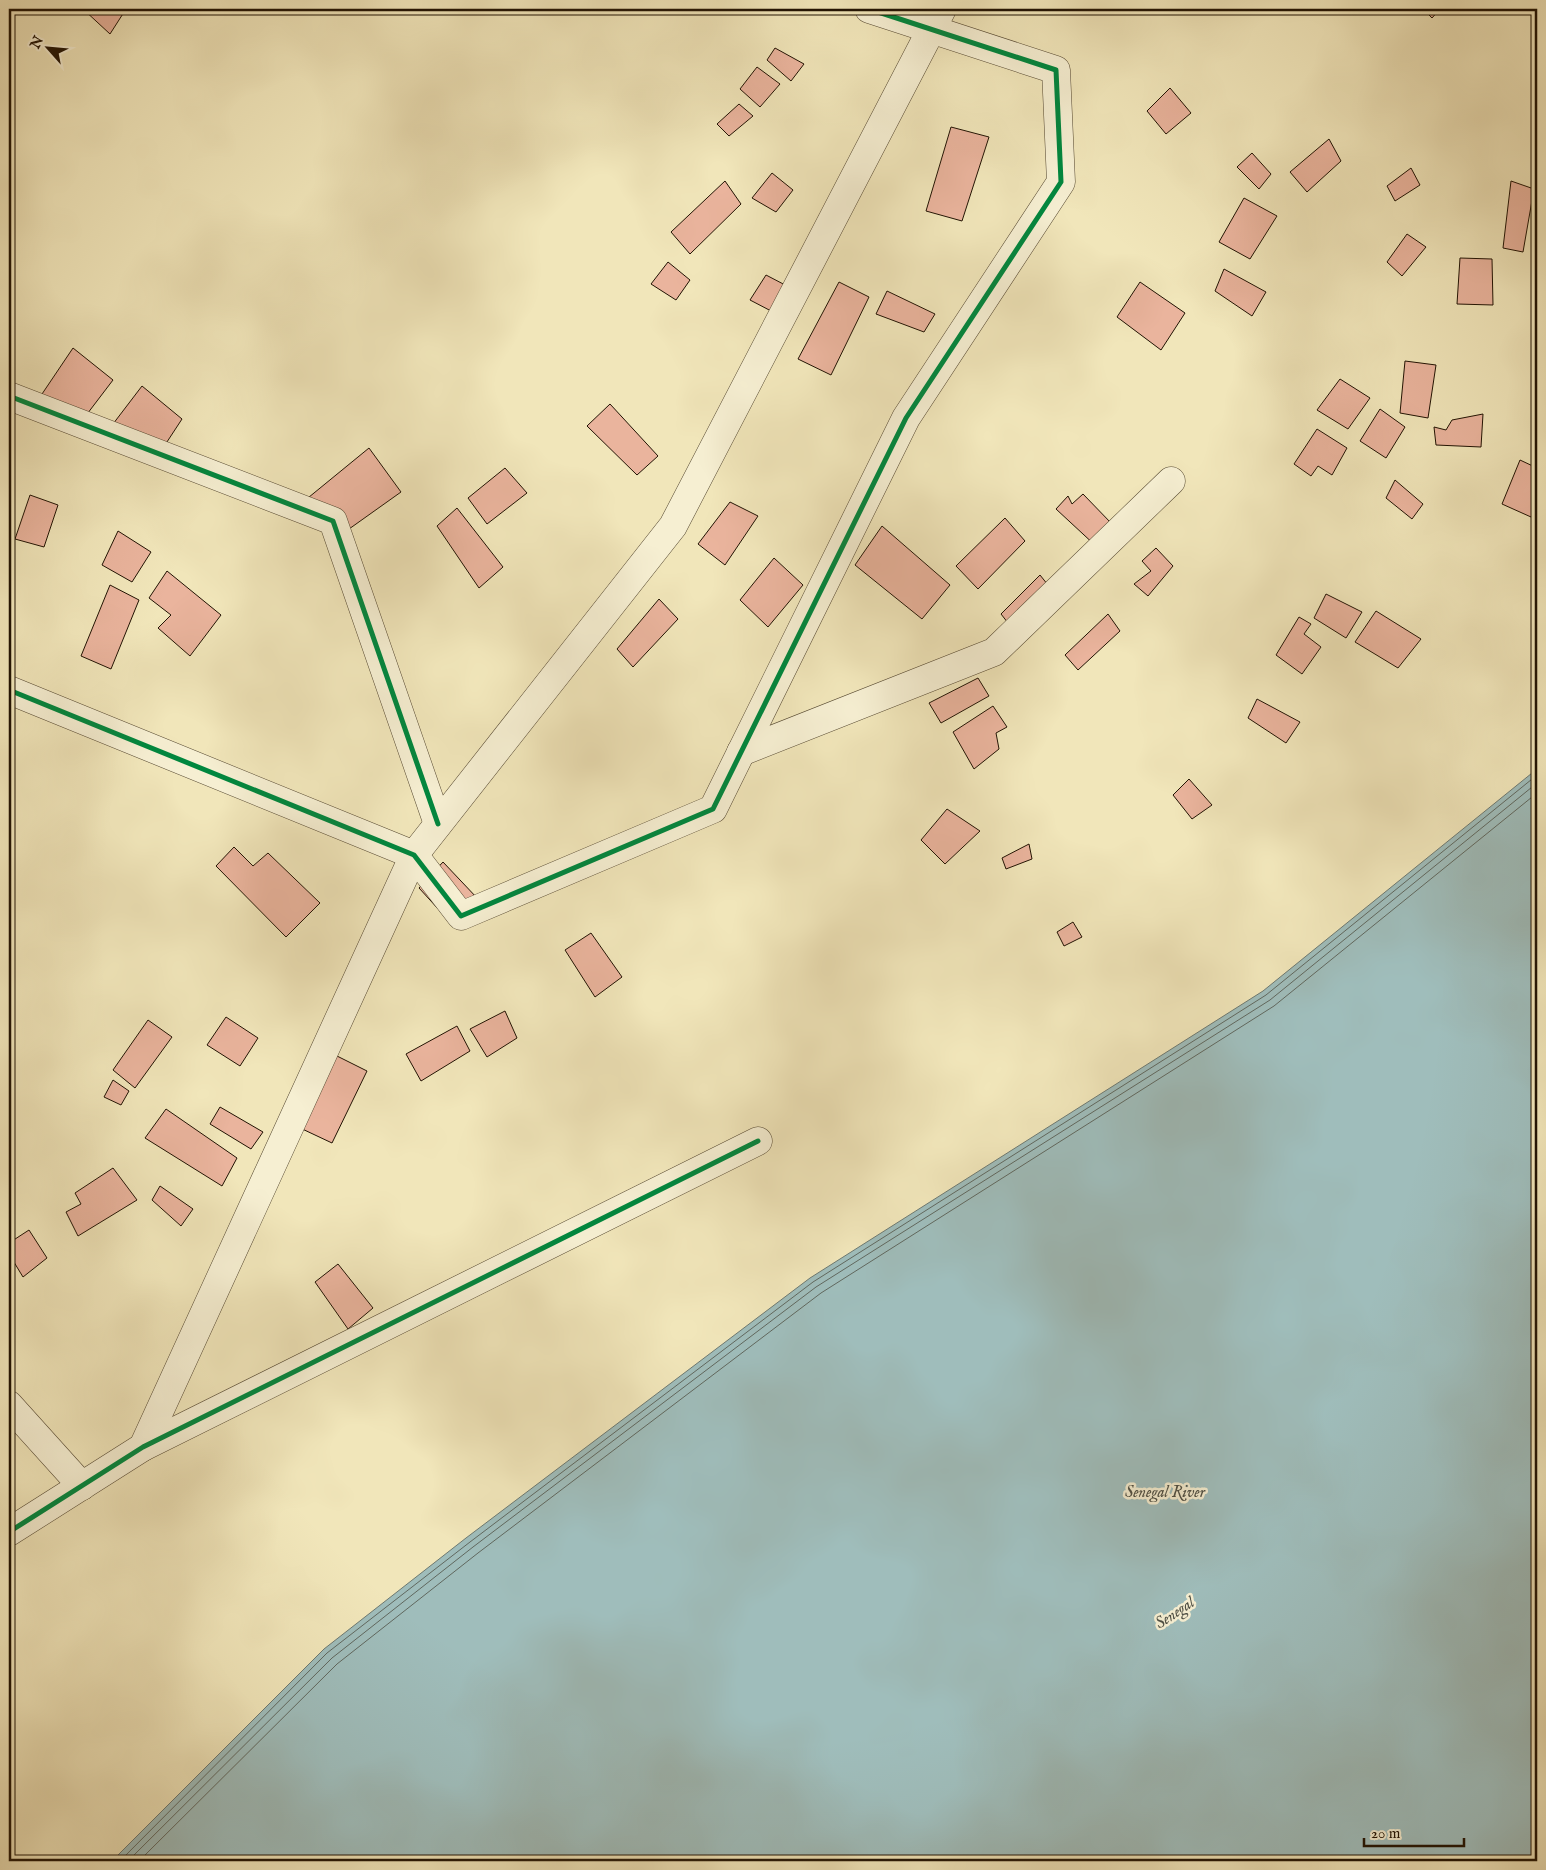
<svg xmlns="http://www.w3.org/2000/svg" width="1546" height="1870" viewBox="0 0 1546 1870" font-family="'IM FELL English',serif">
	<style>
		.water { fill: #9fbdbb; stroke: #6d7971 }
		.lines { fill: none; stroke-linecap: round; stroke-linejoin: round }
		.shore { stroke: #60685f; stroke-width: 1 }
		.building { fill: #eab49d; stroke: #211303 }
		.minor-casing { stroke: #554831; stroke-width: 29 }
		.minor { stroke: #f6efd2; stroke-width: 28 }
		.cycleway-casing { stroke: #f6efd2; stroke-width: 8 }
		.cycleway { stroke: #00873e; stroke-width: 5 }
		.labels { text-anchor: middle; stroke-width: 5; stroke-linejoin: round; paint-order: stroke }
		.water-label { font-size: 16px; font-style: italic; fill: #4d4e43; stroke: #f6efd2 }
	</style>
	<rect width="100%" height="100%" fill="#f1e6ba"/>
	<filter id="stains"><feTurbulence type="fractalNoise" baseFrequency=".004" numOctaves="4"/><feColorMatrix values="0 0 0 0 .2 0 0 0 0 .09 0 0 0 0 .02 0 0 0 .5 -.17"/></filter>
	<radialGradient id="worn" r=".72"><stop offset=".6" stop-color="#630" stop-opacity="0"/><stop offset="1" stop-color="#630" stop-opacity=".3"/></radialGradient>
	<polygon class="water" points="1537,769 1537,1861 112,1861 324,1649 466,1538 810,1278 1263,991"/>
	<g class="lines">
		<g class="shore">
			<polyline points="120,1861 327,1653 470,1542 813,1282 1266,995 1537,775"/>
			<polyline points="128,1861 332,1658 473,1547 816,1287 1270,1000 1537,783"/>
			<polyline points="139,1861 337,1664 478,1553 821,1293 1274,1006 1537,793"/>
		</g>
	</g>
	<g class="building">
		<polygon points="83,9 126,9 110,34"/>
		<polygon points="1423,9 1440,9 1432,18"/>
		<polygon points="775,48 804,64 791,81 767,60"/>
		<polygon points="757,67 780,84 760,107 740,89"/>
		<polygon points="1170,88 1191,113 1166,134 1147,111"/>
		<polygon points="739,104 753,116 729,136 717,124"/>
		<polygon points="951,127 989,137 962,221 926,211"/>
		<polygon points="1329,139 1341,161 1307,192 1290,172"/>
		<polygon points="1252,153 1271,174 1259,189 1237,167"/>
		<polygon points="1411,168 1420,185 1395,201 1387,186"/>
		<polygon points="772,173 793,190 776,212 752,198"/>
		<polygon points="725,181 741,204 690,254 671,232"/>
		<polygon points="1511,181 1534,189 1523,252 1503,248"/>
		<polygon points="1244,198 1277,216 1250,259 1219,242"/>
		<polygon points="1407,234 1426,247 1402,276 1387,262"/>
		<polygon points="1460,258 1492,259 1493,305 1457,304"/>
		<polygon points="668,262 690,280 676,300 651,284"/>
		<polygon points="1224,269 1266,292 1252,316 1215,291"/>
		<polygon points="766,275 789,287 773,312 750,300"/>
		<polygon points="839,282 869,297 831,375 798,359"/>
		<polygon points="1140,282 1185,313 1161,350 1117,317"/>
		<polygon points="887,291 935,314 924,332 876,314"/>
		<polygon points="73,348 113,380 81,422 42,394"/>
		<polygon points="1405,361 1436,365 1428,418 1400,413"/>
		<polygon points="1340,379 1370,398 1348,429 1317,410"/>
		<polygon points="142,386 182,419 163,448 149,435 141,449 113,424"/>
		<polygon points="610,404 658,456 637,475 587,426"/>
		<polygon points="1380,409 1405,427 1386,458 1360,441"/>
		<polygon points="1483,414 1481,447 1436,445 1434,427 1446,430 1452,420"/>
		<polygon points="1317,429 1347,448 1332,475 1318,466 1311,476 1294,464"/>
		<polygon points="369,448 401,492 335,539 303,502"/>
		<polygon points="1520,460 1537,468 1537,502 1531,517 1502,504"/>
		<polygon points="505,468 527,493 487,524 468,498"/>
		<polygon points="1395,480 1423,504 1412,519 1386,498"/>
		<polygon points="1083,494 1112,524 1097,547 1056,509 1068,496 1072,504"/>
		<polygon points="30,495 58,505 44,547 15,539"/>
		<polygon points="730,502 758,516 725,565 698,544"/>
		<polygon points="457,508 503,567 479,588 437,526"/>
		<polygon points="1005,518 1025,541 978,589 956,566"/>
		<polygon points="882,526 950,585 922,619 855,565"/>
		<polygon points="118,531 151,552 132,582 102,565"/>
		<polygon points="1156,548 1173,566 1148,596 1134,584 1151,571 1142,561"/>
		<polygon points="774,558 803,585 768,627 740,600"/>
		<polygon points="167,571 221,615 190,656 158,628 171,615 149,598"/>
		<polygon points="1040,575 1060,600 1019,637 1001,614"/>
		<polygon points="110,585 139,600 111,669 81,656"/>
		<polygon points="1326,594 1362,612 1346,638 1314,618"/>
		<polygon points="659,599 678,619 633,667 617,649"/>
		<polygon points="1376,611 1421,639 1398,668 1355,642"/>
		<polygon points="1108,614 1120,631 1078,670 1065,655"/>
		<polygon points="1299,617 1311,624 1304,634 1321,647 1302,674 1276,655"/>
		<polygon points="978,678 989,696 941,723 929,703"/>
		<polygon points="1257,699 1300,722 1286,743 1248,718"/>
		<polygon points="993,706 1007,727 996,733 999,749 974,769 953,732"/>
		<polygon points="1189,779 1212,805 1192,819 1173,795"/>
		<polygon points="947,809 980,831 945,864 921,840"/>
		<polygon points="1029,844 1032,859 1006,869 1002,858"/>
		<polygon points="234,847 253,866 268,853 320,903 286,937 216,866"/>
		<polygon points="443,862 478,899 451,923 419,888"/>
		<polygon points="1073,922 1082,937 1064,946 1057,932"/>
		<polygon points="591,933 622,977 595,997 565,950"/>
		<polygon points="505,1011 517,1038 487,1057 470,1029"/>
		<polygon points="226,1017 258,1038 240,1066 207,1045"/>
		<polygon points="148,1020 172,1037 135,1088 113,1070"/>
		<polygon points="457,1026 470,1051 421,1081 406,1054"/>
		<polygon points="337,1056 367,1071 332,1143 298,1127"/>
		<polygon points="113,1080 129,1091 121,1105 104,1097"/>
		<polygon points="220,1107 263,1132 251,1149 210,1124"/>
		<polygon points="166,1109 237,1158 222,1186 145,1138"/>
		<polygon points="113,1168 137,1200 78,1236 66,1212 81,1204 75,1193"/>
		<polygon points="160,1186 193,1209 181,1226 152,1200"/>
		<polygon points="29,1230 47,1258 23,1277 9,1254 9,1243"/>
		<polygon points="338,1264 373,1308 348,1329 315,1282"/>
	</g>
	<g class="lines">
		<defs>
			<g id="minor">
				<polyline points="9,396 333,521 438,824"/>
				<polyline points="9,690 414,855 461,916 713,809 906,418 1061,182 1056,70 869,9"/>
				<polyline points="741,752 994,652 1171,481"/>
				<polyline points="9,1405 82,1486"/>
				<polyline points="143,1447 414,855 673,526 942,9"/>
				<polyline points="9,1532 143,1447 758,1141"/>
			</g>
		</defs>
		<use href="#minor" class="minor-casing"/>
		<use href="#minor" class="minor"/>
		<defs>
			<g id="cycleway">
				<polyline points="9,396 333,521 438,824"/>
				<polyline points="9,690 414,855 461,916 713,809 906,418 1061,182 1056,70 869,9"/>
				<polyline points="9,1532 143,1447 758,1141"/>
			</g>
		</defs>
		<use href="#cycleway" class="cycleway-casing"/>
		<use href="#cycleway" class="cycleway"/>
	</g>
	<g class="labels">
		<g class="water-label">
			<text x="1165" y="1497">Senegal River</text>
			<text transform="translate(1174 1612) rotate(-34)" y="6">Senegal</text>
		</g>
	</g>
	<rect width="1546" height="1870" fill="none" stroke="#f1e6ba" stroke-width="30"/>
	<rect x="10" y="10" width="1526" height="1850" fill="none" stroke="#211303" stroke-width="2.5"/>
	<rect x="15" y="15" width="1516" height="1840" fill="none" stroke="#211303"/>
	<g transform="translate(48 48) rotate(297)" stroke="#f6efd2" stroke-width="4" paint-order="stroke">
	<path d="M0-4L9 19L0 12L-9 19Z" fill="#211303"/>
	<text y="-8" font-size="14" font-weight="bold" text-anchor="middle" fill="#211303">N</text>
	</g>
	<path d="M1364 1838v8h100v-8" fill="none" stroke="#211303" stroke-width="2.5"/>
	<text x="1371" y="1838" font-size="15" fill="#211303" stroke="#f6efd2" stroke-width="4" paint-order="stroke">20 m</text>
	<rect width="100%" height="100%" filter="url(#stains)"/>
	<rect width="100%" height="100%" fill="url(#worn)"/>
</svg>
